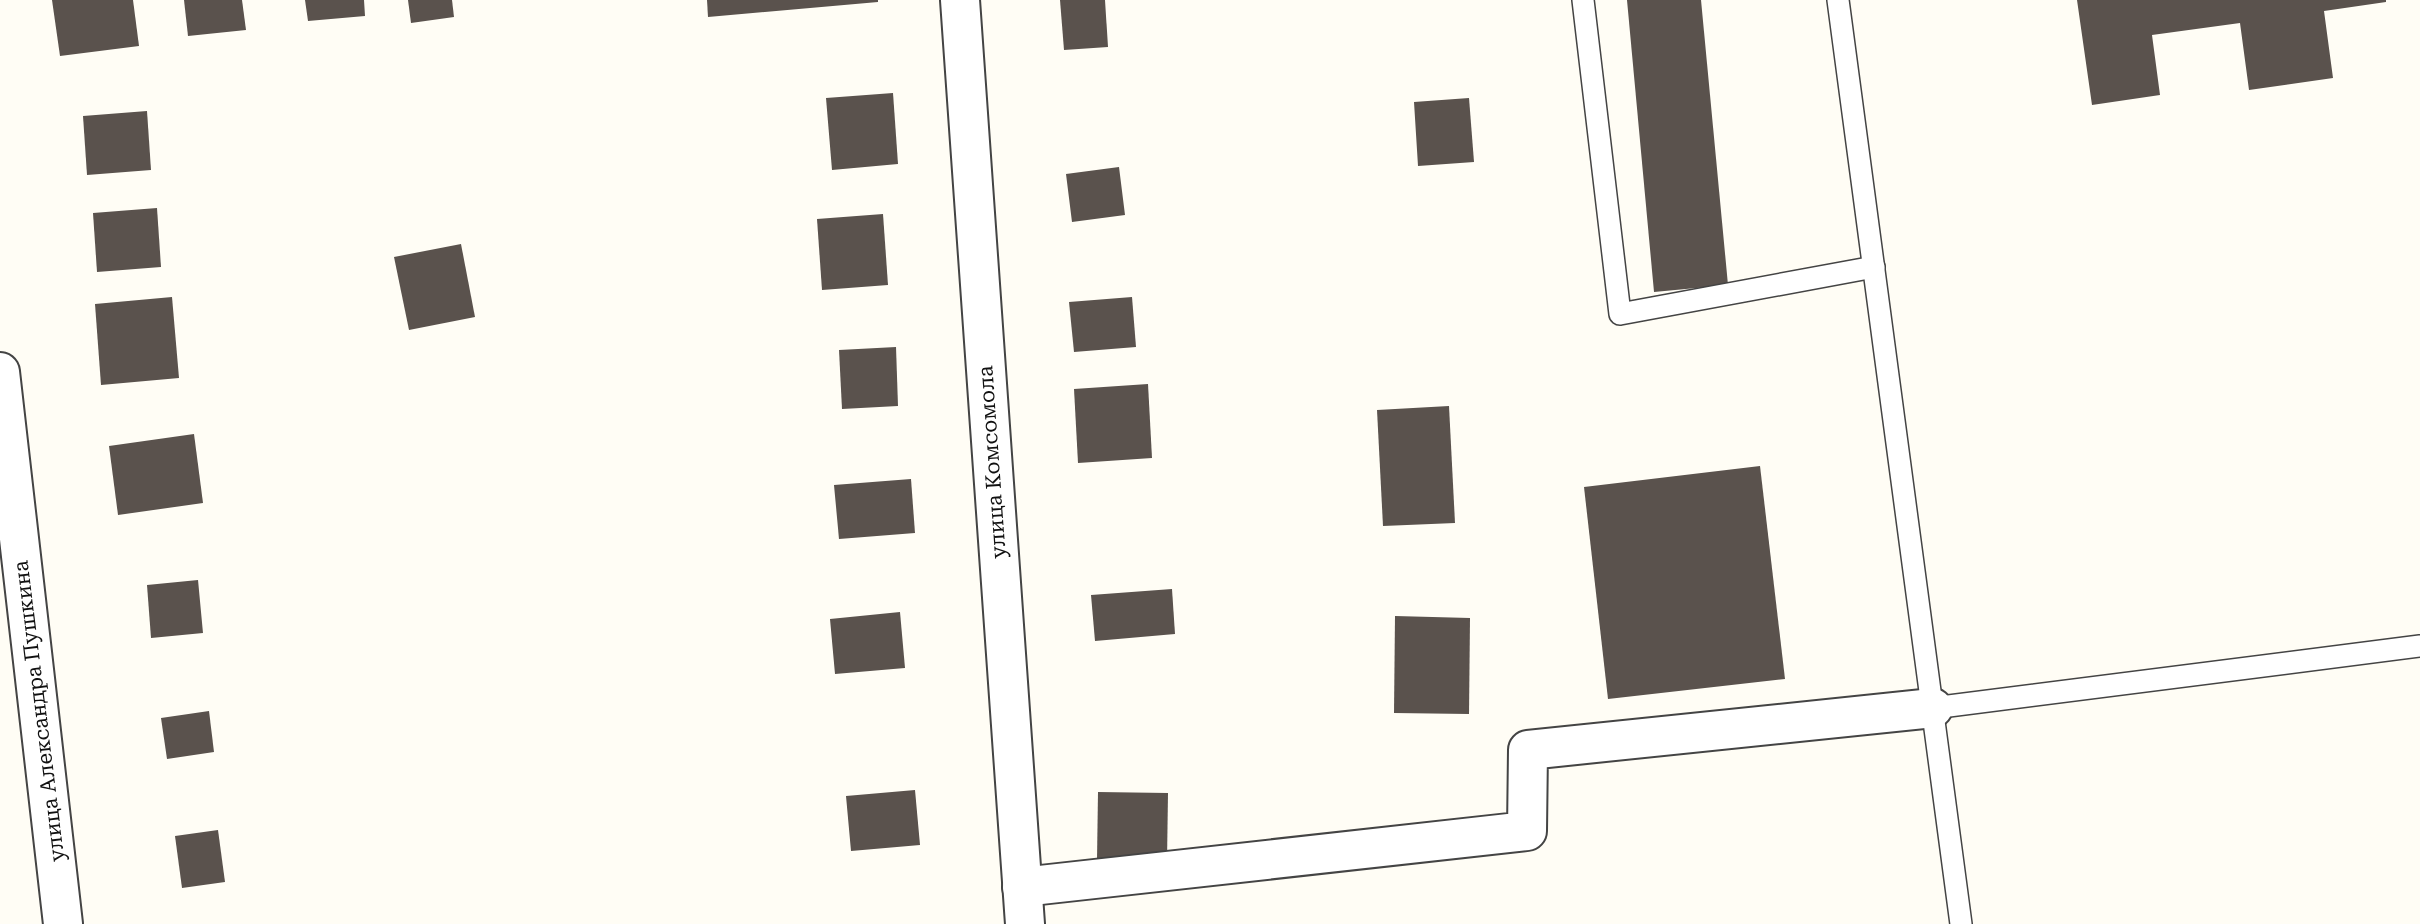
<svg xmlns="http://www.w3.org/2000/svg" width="2420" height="924" viewBox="0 0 2420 924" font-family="'Roboto Serif',serif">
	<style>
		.building { fill: #5a524d }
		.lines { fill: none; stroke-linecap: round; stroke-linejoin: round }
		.service-casing { stroke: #444; stroke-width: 24 }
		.minor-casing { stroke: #444; stroke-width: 42 }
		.tertiary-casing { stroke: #444; stroke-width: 42 }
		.service { stroke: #fff; stroke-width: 21 }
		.minor { stroke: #fff; stroke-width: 38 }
		.tertiary { stroke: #fff; stroke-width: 38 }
		.labels { text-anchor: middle; stroke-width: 7; stroke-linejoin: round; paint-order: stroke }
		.street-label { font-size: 21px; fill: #111; stroke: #fff }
	</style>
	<rect width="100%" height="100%" fill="#fffdf5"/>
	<g class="building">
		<polygon points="52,0 133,0 139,46 60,56"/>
		<polygon points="184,0 242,0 246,30 188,36"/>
		<polygon points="305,0 364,0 365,16 308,21"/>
		<polygon points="408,0 452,0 454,17 411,23"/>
		<polygon points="707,0 878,0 878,2 708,17"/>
		<polygon points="1060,0 1105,0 1108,47 1064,50"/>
		<polygon points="1627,0 1701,0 1728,285 1654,292"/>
		<polygon points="2077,0 2386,0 2386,2 2324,11 2333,78 2249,90 2240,23 2152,35 2160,95 2092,105"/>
		<polygon points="893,93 898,164 832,170 826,98"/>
		<polygon points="1469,98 1474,162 1418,166 1414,102"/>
		<polygon points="147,111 151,170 87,175 83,116"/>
		<polygon points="1119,167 1125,215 1072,222 1066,174"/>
		<polygon points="157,208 161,267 97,272 93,213"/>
		<polygon points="883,214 888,285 822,290 817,219"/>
		<polygon points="461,244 475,317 409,330 394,257"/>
		<polygon points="172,297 179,378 101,385 95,304"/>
		<polygon points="1132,297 1136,347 1074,352 1069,302"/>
		<polygon points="896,347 898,406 842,409 839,350"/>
		<polygon points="1148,384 1152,458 1078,463 1074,389"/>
		<polygon points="1449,406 1455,523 1383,526 1377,410"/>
		<polygon points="194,434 203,503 118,515 109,446"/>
		<polygon points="1760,466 1785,679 1608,699 1584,487"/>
		<polygon points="911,479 915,533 839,539 834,485"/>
		<polygon points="198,580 203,633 151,638 147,585"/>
		<polygon points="1172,589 1175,634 1095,641 1091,595"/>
		<polygon points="900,612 905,668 835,674 830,619"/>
		<polygon points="1395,616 1470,618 1469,714 1394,713"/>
		<polygon points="209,711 214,752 167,759 161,718"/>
		<polygon points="915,790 920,845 851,851 846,796"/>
		<polygon points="1098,792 1168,793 1167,861 1097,860"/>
		<polygon points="218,830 225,882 182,888 175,836"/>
	</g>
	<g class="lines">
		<defs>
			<g id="service">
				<polyline points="1583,0 1620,314 1874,267"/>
				<polyline points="1838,0 1961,924"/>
				<polyline points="1933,708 2420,646"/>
			</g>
			<g id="minor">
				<polyline points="960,0 1025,924"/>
				<polyline points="1022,887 1527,831 1528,750 1933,708"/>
			</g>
			<polyline id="tertiary" points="0,372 63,924"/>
		</defs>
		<use href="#service" class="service-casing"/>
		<use href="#minor" class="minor-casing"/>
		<use href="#tertiary" class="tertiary-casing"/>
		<use href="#service" class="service"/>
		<use href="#minor" class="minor"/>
		<use href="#tertiary" class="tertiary"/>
	</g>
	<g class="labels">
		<g class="street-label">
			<text transform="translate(992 462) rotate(-94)" y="7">улица Комсомола</text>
			<text transform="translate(39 711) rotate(-97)" y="7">улица Александра Пушкина</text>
		</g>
	</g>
</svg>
